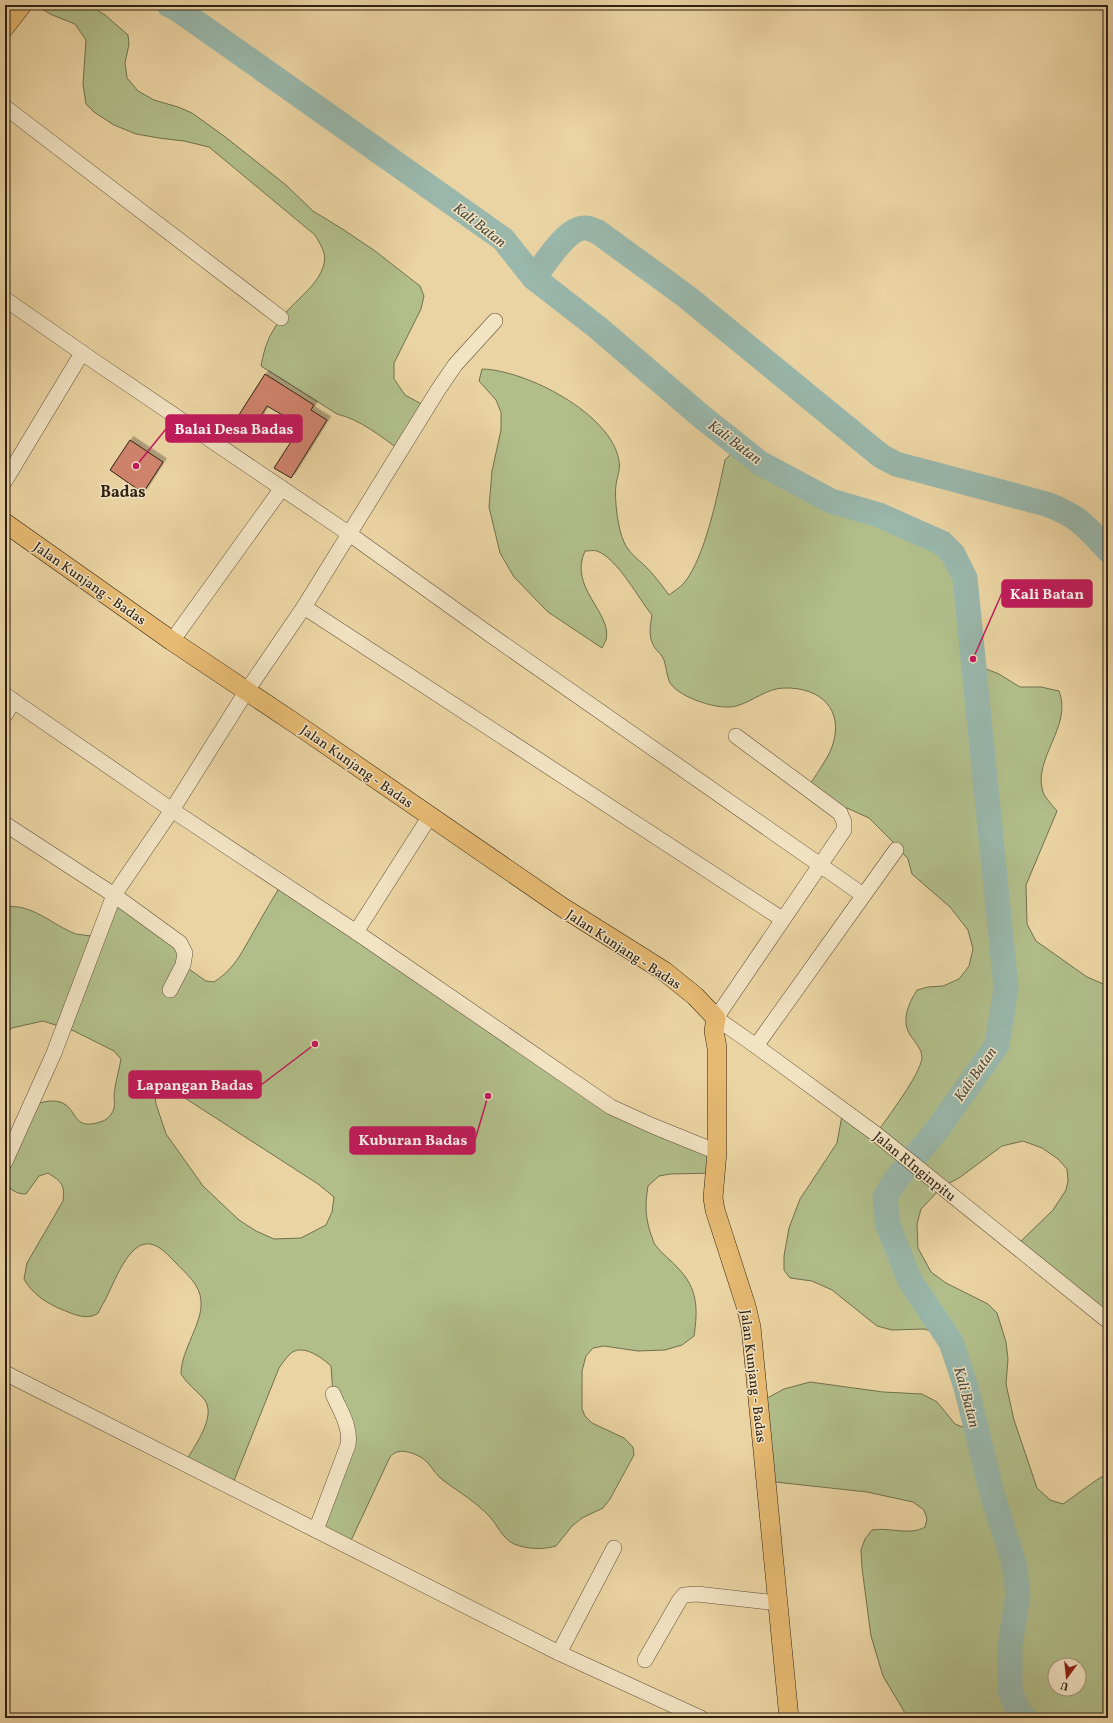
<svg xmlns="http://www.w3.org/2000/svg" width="1113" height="1723" viewBox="0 0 1113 1723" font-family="Vollkorn,serif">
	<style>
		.green { fill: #b1be8a; stroke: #70704e; fill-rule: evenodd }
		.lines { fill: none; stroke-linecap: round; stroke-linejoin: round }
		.river { stroke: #99b7ab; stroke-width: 25 }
		.building { fill: #cf836c; stroke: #2f2113; filter: url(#shadow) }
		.minor-casing { stroke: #5e4e37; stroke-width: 16 }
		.major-casing { stroke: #2f2113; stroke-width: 20 }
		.minor { stroke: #f2e3c3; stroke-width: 15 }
		.major { stroke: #e6ba72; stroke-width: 19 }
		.labels { text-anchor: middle; stroke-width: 3; stroke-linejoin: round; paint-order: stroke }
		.street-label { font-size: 14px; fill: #2f2113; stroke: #f2e3c3 }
		.water-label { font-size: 15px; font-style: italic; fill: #4f4e41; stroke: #f2e3c3 }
		.quarter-label { font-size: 16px; font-weight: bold; fill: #2f2113; stroke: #f2e3c3 }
		.leader { fill: none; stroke: #c2185b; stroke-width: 1.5 }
		.callout-dot { fill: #c2185b; stroke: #f2e3c3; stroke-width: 1.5 }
		.callout { fill: #c2185b; stroke: #c2185b; stroke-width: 1.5 }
		.callout-label { font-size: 15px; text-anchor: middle; font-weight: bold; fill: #fff }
	</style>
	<defs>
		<filter id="shadow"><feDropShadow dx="3.5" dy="-3.5" stdDeviation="0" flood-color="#0004"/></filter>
	</defs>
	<rect width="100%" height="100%" fill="#ebd4a3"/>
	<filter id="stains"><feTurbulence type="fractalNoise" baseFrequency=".005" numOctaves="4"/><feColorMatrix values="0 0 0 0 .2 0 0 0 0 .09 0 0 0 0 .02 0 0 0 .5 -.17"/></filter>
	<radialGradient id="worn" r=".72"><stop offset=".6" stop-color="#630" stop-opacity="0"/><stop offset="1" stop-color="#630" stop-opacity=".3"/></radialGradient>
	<g class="green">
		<path d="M36 5H89L105 15 128 35 129 44 125 63 127 78 138 91 154 100 178 107 192 113 224 136 286 185 313 211 344 230 375 251 420 286 424 296 421 309 394 363V379L405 395 427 407 400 450C380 436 361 420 337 414L261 366C265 346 268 336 281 319 294 300 318 287 324 264 327 253 320 244 315 235L209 147 184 141 159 138 136 134 114 125 94 112 86 104 83 84 86 40 75 24 50 14Z"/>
		<path d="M482 369C526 370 612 414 619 461 621 468 617 477 616 485 614 498 618 530 624 542 628 553 642 562 650 571 657 579 663 587 669 595 674 591 680 588 684 583 705 558 718 493 725 460L733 452 740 447 760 463 831 501 879 515 942 543 953 554 965 578 969 599 973 659 981 667 999 674 1020 687H1041L1059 691C1073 726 1032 759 1043 792 1045 798 1053 806 1057 811L1026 885 1027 924 1036 941 1087 977 1108 986V1303L1099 1314 1015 1247 1053 1210 1066 1190 1068 1181 1067 1169 1058 1159 1042 1148 1023 1141 1002 1146 959 1178 942 1187 921 1209 917 1224 918 1248 931 1272 946 1283 988 1304 997 1313 1006 1342 1008 1359 1006 1384 1014 1420 1037 1488 1050 1500 1063 1504C1078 1494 1092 1482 1108 1473V1718H908L883 1676 871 1636 862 1568 861 1550 865 1539 872 1530C889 1527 911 1536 925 1527L927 1519 924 1510 913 1502 867 1492 766 1481 758 1403 784 1389 810 1382 883 1392 922 1394 937 1402 955 1424 965 1428 974 1419C968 1394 960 1356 946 1335L924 1329 892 1330 877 1326 832 1290 812 1281 790 1278 784 1270V1256L789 1228 800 1199 837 1143 843 1110 876 1134C887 1118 920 1075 922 1058 922 1047 912 1040 908 1031 902 1017 910 1001 917 990L928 987 943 986 959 979 969 966 973 949 968 930 950 907 912 874 908 859 894 843 869 818 847 808 840 813 807 789C815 776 827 760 832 747 845 710 821 687 784 688 767 688 752 702 736 706 720 711 680 698 670 683 667 677 666 666 664 660 662 655 658 652 655 648 648 638 650 626 652 615 638 598 618 559 597 551 594 550 589 551 585 551 568 588 613 613 606 640 605 642 603 646 602 648L548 612 514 577 500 553 489 507 492 471 501 430V412L496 400 479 381ZM1055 1665H1079V1689H1055Z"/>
		<path d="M282 883 577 1085 717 1152 715 1173 670 1174 659 1176 648 1186C645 1205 645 1216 651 1235 653 1238 653 1243 656 1246 662 1254 671 1260 678 1268 698 1289 698 1309 694 1336L682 1345 665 1350 638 1351 604 1346 593 1348 586 1356 582 1371V1409L585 1416 592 1423 624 1438 633 1447 634 1455 610 1499 603 1508 582 1518 572 1526 556 1546C542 1550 527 1549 514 1544 502 1538 498 1526 490 1517 476 1502 459 1492 444 1481 437 1476 433 1469 428 1463 422 1456 406 1449 397 1452 394 1453 392 1455 390 1457L348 1547 316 1530 348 1445 333 1394 331 1366C321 1357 301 1342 289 1355 285 1359 282 1364 279 1368L231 1488 184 1464C193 1448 218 1416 204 1399 196 1390 187 1384 181 1374 181 1350 203 1323 201 1301 200 1284 186 1274 175 1262 169 1256 162 1248 154 1245 129 1235 113 1287 104 1302 102 1305 100 1310 98 1313 88 1321 73 1314 63 1310 48 1304 32 1294 24 1279L27 1263 63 1201C65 1185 62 1182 48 1173L39 1176 26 1194C16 1194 12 1190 5 1184V1162L30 1106C39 1103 51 1099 60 1102 79 1108 71 1133 103 1121 108 1119 113 1113 114 1108 115 1104 114 1099 114 1095 115 1083 119 1071 121 1059L114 1051 74 1031 43 1021 12 1028 5 1034V907C32 903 52 925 76 934 81 935 86 935 91 936L114 895 180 943 183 965 206 981 214 982C237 967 243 949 257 926 265 911 274 897 282 883ZM153 1080 174 1091 318 1184 334 1197 332 1212 326 1225 301 1238 274 1239 256 1231 239 1220 203 1186 166 1134 156 1104Z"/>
	</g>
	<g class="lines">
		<g class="river">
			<polyline points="169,5 176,8 503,239 534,278 597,327 702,417 760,463 831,501 879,515 942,543 953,554 965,578 1006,988 997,1045 937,1130 894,1182 885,1198 888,1225 910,1281 951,1342 966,1387 993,1497 1014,1563 1018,1594 1010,1646 1010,1691 1019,1713 1025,1718"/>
			<path d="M534 278C545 264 567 226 586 228 590 228 594 231 598 232L687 297 881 456 896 464 1046 504C1077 515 1086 526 1108 550"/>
		</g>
	</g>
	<g class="building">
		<polygon points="265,374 314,405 311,410 327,420 291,478 274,468 296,434 281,424 286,417 267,406 253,429 247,426 239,439 228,432"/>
		<polygon points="130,440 163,462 143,493 110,470"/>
	</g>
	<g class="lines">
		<defs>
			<g id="minor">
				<polyline points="5,107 281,318"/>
				<polyline points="5,299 91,359 348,533 492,636 863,895"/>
				<polyline points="5,481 82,353"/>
				<polyline points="304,607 782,919"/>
				<polyline points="172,641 282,488"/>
				<polyline points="5,695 172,810 356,932 611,1107 653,1126 717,1152"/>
				<polyline points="5,715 14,701"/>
				<polyline points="736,736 840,813 844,822 844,830 716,1018 756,1046 876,1134 1108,1321"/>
				<polyline points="5,824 114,895 172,810 246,692 304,607 438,390 455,365 495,321"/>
				<polyline points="356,932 430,816"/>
				<polyline points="756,1046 896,850"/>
				<polyline points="5,1162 54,1053 114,895 180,943 185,953 183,965 170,990"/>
				<polyline points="5,1373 559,1653 701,1718"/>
				<path d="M316 1530 348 1445C351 1426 340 1411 333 1394"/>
				<polyline points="559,1653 614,1548"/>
				<polyline points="645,1660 679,1601 684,1595 697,1594 778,1603"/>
			</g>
			<g id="major">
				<polyline points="5,27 22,5"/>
				<polyline points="5,523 172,641 302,728 562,907 664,971 695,996 716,1018 714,1031 717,1048 717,1152 713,1198 715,1210 746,1306 751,1327 789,1718"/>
			</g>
		</defs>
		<use href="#minor" class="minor-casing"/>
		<use href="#major" class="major-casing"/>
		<use href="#minor" class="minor"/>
		<use href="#major" class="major"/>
	</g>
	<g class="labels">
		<g class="street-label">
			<text transform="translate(90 583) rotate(35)" y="5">Jalan Kunjang - Badas</text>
			<text transform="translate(357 766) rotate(35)" y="5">Jalan Kunjang - Badas</text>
			<text transform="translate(624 949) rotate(33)" y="5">Jalan Kunjang - Badas</text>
			<text transform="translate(915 1166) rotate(39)" y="5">Jalan RInginpitu</text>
			<text transform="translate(754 1376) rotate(83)" y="5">Jalan Kunjang - Badas</text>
		</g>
		<g class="water-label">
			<text transform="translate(480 225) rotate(38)" y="5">Kali Batan</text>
			<text transform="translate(735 442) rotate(37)" y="5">Kali Batan</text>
			<text transform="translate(975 1074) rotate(-55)" y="5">Kali Batan</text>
			<text transform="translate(967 1397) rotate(75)" y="5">Kali Batan</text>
		</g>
		<g class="quarter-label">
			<text x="123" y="497">Badas</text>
		</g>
	</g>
	<path class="leader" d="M136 466L166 429M973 659L1002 593M315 1044L261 1085M488 1096L475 1140"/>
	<g class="callout-dot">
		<circle cx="136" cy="466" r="4"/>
		<circle cx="973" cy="659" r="4"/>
		<circle cx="315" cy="1044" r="4"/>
		<circle cx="488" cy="1096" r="4"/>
	</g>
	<g class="callout">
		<rect x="166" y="415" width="136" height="27" rx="4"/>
		<rect x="1002" y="580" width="90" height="27" rx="4"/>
		<rect x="129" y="1071" width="132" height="27" rx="4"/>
		<rect x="350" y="1127" width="125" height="27" rx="4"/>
	</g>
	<g class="callout-label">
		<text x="234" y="434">Balai Desa Badas</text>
		<text x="1047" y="599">Kali Batan</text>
		<text x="195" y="1090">Lapangan Badas</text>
		<text x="413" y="1145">Kuburan Badas</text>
	</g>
	<rect width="1113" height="1723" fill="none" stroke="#ebd4a3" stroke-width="20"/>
	<rect x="6" y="6" width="1101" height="1711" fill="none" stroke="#2f2113" stroke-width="2"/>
	<rect x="10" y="10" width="1093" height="1703" fill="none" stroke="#2f2113"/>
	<g transform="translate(1067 1677) rotate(195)"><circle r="19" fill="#f2e3c3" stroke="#a4957d"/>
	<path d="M0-3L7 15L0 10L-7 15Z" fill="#8f2418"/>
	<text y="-6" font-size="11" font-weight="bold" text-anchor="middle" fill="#2f2113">U</text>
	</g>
	<rect width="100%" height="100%" filter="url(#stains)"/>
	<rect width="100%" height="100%" fill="url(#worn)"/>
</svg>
